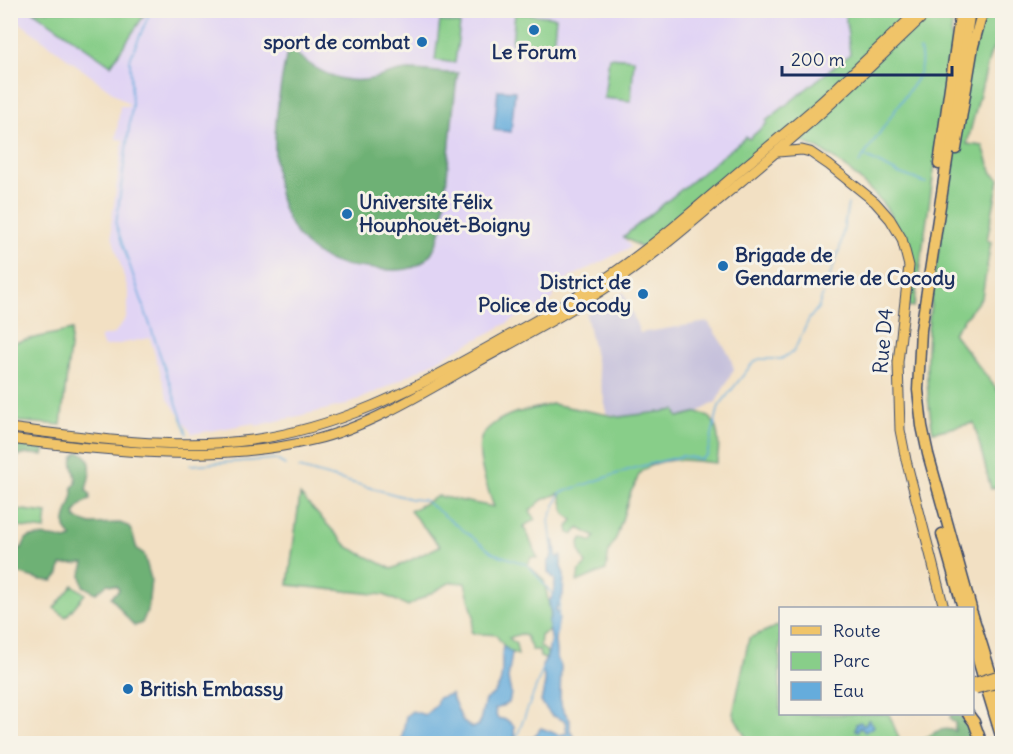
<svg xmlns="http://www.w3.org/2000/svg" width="1013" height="754" viewBox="0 0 1013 754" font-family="Delius,sans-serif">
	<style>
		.built { fill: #e1d4f4 }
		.industrial { fill: #c5c0db }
		.green { fill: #88ce89; stroke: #527e74; stroke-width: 1.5 }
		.forest { fill: #6eb175; stroke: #44706a; stroke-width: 1.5 }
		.water { fill: #65acdc; stroke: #406e9d; stroke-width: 1.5 }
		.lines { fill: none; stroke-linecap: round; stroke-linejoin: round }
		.stream { stroke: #65acdc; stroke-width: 1.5 }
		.major-casing { stroke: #3b4a6d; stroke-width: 11 }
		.highway-casing { stroke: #3b4a6d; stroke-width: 13 }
		.major { stroke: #f0c469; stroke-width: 9 }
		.highway { stroke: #f0c469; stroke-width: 10 }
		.major-bridge-casing { stroke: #3b4a6d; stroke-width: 11; stroke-linecap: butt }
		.major-bridge { stroke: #f0c469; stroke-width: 9 }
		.poi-dot { fill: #1f6fb2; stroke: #f7f3e8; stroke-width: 2 }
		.labels { text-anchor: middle; stroke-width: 6; stroke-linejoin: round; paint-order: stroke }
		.poi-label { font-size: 20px; font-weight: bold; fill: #1b2f5e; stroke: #f7f3e8; text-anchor: start }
		.street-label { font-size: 20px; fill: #1b2f5e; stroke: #f7f3e8 }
	</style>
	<rect width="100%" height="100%" fill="#f7f3e8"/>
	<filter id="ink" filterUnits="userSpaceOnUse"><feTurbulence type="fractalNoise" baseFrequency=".0167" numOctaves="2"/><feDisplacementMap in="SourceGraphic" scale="12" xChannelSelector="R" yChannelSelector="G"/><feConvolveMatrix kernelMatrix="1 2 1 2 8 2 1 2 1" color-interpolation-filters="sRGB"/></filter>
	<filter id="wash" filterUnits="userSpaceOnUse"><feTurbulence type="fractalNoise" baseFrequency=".008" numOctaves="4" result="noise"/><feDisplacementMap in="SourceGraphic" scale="24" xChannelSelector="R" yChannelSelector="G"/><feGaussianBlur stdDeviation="1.35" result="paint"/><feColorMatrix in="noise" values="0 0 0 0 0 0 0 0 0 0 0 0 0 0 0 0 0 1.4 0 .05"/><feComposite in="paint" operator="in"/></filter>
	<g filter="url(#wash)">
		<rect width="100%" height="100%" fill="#f2e0c3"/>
		<polygon class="built" points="10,11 845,11 850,54 767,121 768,123 748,139 746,137 623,237 631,247 557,284 553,299 383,389 345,405 256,426 255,423 192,434 168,399 150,338 104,347 100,337 114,334 126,318 128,306 128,290 112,236 111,225 123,140 116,139 120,106 131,106 11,16"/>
		<polygon class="industrial" points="624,292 640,333 708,322 729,354 734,369 716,402 698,412 678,417 674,410 619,417 607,413 586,314"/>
		<g class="green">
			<polygon points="33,11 147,11 111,65"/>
			<polygon points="419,11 461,11 460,20 419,16"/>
			<path d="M845 11H953L951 36 953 42 914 307 908 306C909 295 913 281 912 270 911 261 893 219 888 211 874 189 814 133 787 142 763 149 746 175 727 190 701 211 673 230 646 250L623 237 746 137 749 139 767 123 766 121 850 54Z"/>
			<path d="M977 11H1002V31L990 55 967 144 983 146 992 173 999 179 987 240 991 242 982 297 953 333 1002 396V485L991 489 974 423 933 432C918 355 933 285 945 210 955 143 966 77 977 11Z"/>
			<polygon points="515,13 556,17 553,48 512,43"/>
			<polygon points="440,21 460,24 455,63 435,60"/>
			<polygon points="609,57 634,59 631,101 604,98"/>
			<polygon points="72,330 61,425 11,421 11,343"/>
			<path d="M552 404 619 417 675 410 678 417 698 412C702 414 708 416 711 419 720 429 720 452 716 463 692 461 663 454 642 471 636 476 637 485 631 491L617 536 609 551 606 570 577 582 579 571 586 564 580 552 579 542 583 538 592 542 595 537 579 528 573 535 569 533 568 527 573 520 565 514 560 493 542 500 530 511 535 519 523 527C531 537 531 547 538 558L531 557 528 565 544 580 551 615 548 622 550 629 541 636 540 646 547 652V657L545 659 540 657 539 650H532L526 636 520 634 509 638 516 644 518 655C507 652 502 644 496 635 487 633 480 636 471 632L474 617 465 583 451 582 408 606 384 595 288 585 300 495 348 547 392 569 440 546 410 511 438 496 494 507C488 490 477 460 480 442 482 428 503 417 515 413 527 410 540 408 552 404Z"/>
			<polygon points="15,509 47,513 45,530 12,526"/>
			<polygon points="73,585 85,594 66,617 54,608"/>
			<polygon points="780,625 780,714 889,714 900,741 893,744 749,743 733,714 749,638"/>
		</g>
		<g class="forest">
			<path d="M288 47C312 68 338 86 371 79 384 76 399 69 412 70 428 70 442 74 458 73 452 110 450 149 446 186 444 208 444 233 432 252 419 273 396 271 375 269 359 267 340 266 326 259 254 222 275 110 288 47Z"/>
			<polygon points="11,443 45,448 43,455 29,454 11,457"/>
			<path d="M79 452C97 457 89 477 86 490L90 494V499L83 503 75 512 76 519 91 524 120 523 128 526 132 532 137 549 144 554 151 579 148 609 142 623 135 626C125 618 120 607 111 597L119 590 117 586 107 584 96 593 83 586 81 575 84 563 61 565 59 574 53 581 41 580 11 571V550L22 548C23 546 25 541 26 539 32 534 58 537 65 540L72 538C70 535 68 533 66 530 60 518 77 498 72 487L76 484C78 472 65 460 79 452Z"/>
			<path d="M951 714C967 714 971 730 976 743L918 744C930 735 940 725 955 731V723L950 718Z"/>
		</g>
		<g class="water">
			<polygon points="498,90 515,91 511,132 494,130"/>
			<polygon points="554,540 557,558 561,555 561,567 564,574 563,595 556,609 559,618 555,641 557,659 561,666 560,698 562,708 570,720 570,731 579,743 520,743 526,738 533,738 541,728 559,735 567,733 565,721 551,715 541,702 545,683 542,666 547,657 551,638 548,622 551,615 549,602 554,593 555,580 548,572 548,561 551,559"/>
			<path d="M503 646 512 653 508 679 511 693 509 703 495 709 497 718 507 720 514 726 515 739 511 744 401 743 406 716 412 711 425 715 436 705 438 698 451 694 463 722 473 728 479 725 485 700C509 686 499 669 503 646Z"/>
			<polygon points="869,719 874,726 865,732 860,727 858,731 855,730 856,724 860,722 864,726"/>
		</g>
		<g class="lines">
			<g class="stream">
				<polyline points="151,10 130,59 132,106 116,225 187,434"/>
				<polyline points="864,156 898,173 926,183"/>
				<path d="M859 163 916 80C921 70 923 62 920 50"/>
				<polyline points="190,465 275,459 285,465"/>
				<polyline points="299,468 411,499 424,500 493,553 528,565 554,596"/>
				<polyline points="552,546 549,520 560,493 634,468 682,456 701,459 707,455 719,406 752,364 759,359 781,359 794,351 809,319 818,308 840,248 848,204"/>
				<polyline points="556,635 560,601"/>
				<polyline points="514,744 543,669"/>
			</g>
		</g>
	</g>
	<g filter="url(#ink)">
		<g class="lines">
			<defs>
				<g id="major">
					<polyline points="778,152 802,150 810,152 829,165 875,202 890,219 902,239 909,266 898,362 900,430 906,460 944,608"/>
					<path d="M10 428C87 438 176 450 252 440 337 428 411 391 485 349 527 325 572 302 612 274 658 242 700 205 743 168 768 147 794 126 819 104 853 73 885 41 919 10"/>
					<path d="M10 439C111 451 214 464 313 440 368 427 423 393 472 365 526 335 582 306 632 270 661 249 688 226 715 203 745 178 776 153 805 127 848 90 888 49 930 10"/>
				</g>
				<g id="highway">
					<polyline points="970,10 921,330 918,390 922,426 928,454 971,608"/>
					<polyline points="956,149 973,46 983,10"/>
					<polyline points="939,164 961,10"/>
					<polyline points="942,534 963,608"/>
					<polyline points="972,613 1002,710"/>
					<polyline points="972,640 1002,739"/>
					<polyline points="968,714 974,722 982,744"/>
				</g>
			</defs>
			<use href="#major" class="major-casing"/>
			<use href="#highway" class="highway-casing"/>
			<use href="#major" class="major"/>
			<use href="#highway" class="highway"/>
			<defs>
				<g id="major-bridge">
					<polyline points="973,683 1002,674"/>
					<polyline points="976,689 1002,682"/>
				</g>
			</defs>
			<use href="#major-bridge" class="major-bridge-casing"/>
			<use href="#major-bridge" class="major-bridge"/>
		</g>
	</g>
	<g class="poi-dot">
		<circle cx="534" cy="30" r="6"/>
		<circle cx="422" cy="42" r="6"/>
		<circle cx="347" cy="214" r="6"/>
		<circle cx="723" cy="266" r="6"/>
		<circle cx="643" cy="294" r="6"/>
		<circle cx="128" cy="689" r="6"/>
	</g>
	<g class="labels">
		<g class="poi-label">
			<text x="410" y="49" text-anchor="end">sport de combat</text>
			<text x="534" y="59" text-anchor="middle">Le Forum</text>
			<text x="359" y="209">Université Félix<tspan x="359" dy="23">Houphouët-Boigny</tspan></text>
			<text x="735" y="262">Brigade de<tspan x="735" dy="23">Gendarmerie de Cocody</tspan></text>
			<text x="631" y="289" text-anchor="end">District de<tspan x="631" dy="23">Police de Cocody</tspan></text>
			<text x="140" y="696">British Embassy</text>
		</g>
		<g class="street-label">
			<text transform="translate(883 341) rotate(-85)" y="7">Rue D4</text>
		</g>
	</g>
	<rect width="1013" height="754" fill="none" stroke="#f7f3e8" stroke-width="36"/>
	<rect x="779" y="607" width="195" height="108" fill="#f7f3e8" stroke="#9fa5b1" stroke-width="1.5"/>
	<rect x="791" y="626" width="30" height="9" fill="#f0c469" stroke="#9fa5b1" stroke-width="1.5"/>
	<text x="833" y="637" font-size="18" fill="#1b2f5e">Route</text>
	<rect x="791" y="652" width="30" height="18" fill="#88ce89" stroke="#9fa5b1" stroke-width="1.5"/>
	<text x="833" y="667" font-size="18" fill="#1b2f5e">Parc</text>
	<rect x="791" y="682" width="30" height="18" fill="#65acdc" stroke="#9fa5b1" stroke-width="1.5"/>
	<text x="833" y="697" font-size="18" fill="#1b2f5e">Eau</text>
	<path d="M782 66v9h170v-9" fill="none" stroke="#1b2f5e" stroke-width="3"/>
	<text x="791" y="66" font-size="18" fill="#1b2f5e" stroke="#f7f3e8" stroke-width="4.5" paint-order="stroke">200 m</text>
</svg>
